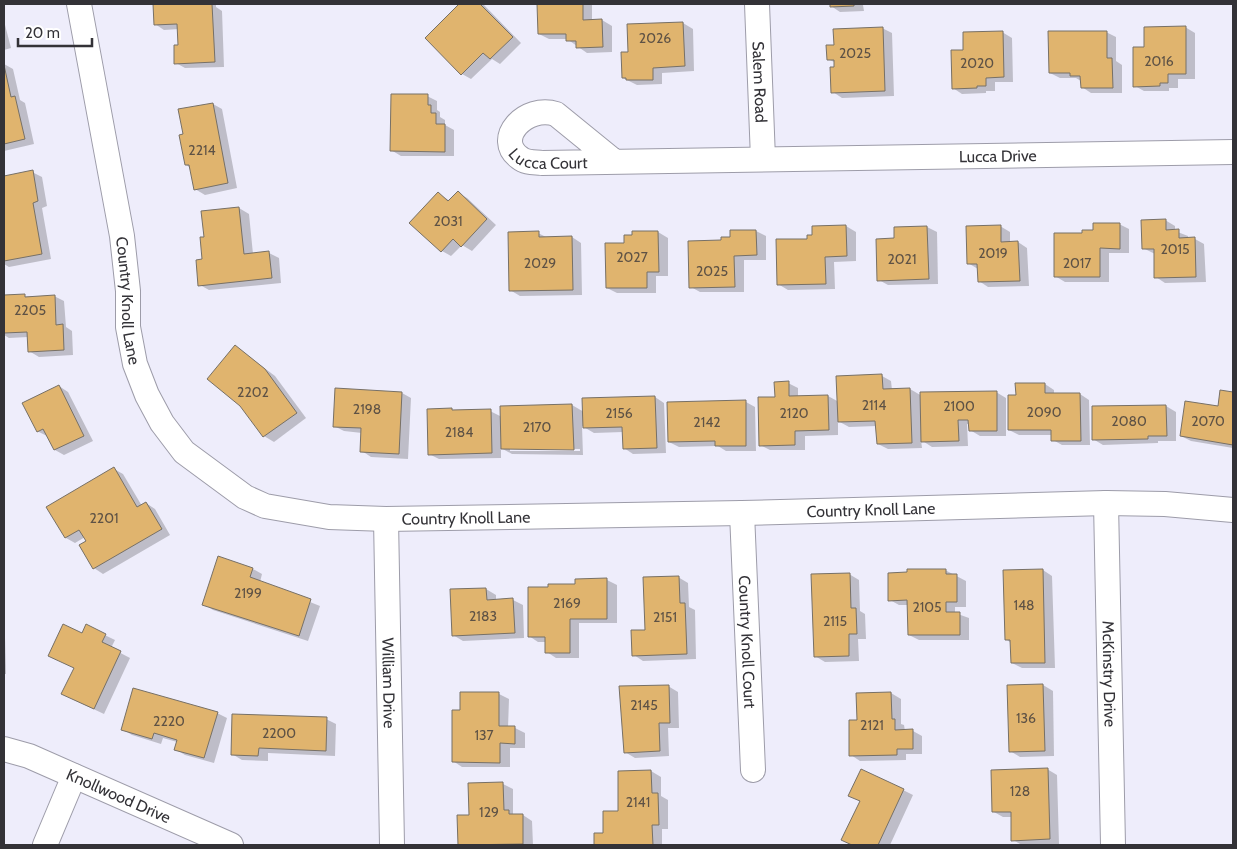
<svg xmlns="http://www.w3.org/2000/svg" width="1237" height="849" viewBox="0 0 1237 849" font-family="Cabin,sans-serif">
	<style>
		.shadow { fill: #0003; fill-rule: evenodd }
		.building { fill: #e0b46e; stroke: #777066 }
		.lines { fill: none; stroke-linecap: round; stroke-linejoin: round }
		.street-casing { stroke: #9d9ca9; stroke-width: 26 }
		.street { stroke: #fff; stroke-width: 24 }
		.labels { text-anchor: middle; stroke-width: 4.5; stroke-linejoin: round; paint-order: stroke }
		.number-label { font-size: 14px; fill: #5e5245 }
		.street-label { font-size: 16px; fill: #333237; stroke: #fff }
	</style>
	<rect width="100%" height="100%" fill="#eeedfb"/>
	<g class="shadow">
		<polygon points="154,4 216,4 216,7 222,11 224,67 185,68 176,63 179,46 179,29 164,30 155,24"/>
		<polygon points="461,4 483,4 521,43 500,64 492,59 471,79 462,74 426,38"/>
		<polygon points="538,4 592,4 592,21 602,20 612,26 612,52 587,53 567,39 549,39 539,34"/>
		<polygon points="828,4 889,4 863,5 864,11 840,12"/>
		<polygon points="4,21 11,48 4,50"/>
		<polygon points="683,23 693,29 694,71 662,73 662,84 637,85 623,78 629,54"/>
		<polygon points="1185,27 1195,33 1195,79 1178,79 1178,88 1169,88 1169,91 1144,91 1135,86 1145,49"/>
		<polygon points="882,28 892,33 894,96 842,98 833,92 836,63 828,59 835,46"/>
		<polygon points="1002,32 1012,38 1013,82 995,82 995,91 986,91 986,93 962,94 953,88 964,51"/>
		<polygon points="1106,32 1116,37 1116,61 1122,65 1122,93 1091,93 1082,87 1081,81 1076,78 1060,78 1050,73"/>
		<polygon points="4,64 13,69 20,100 25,103 34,144 4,151"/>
		<polygon points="427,96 437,101 437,110 440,112 440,117 445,120 445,125 454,130 454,156 401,156 391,150"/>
		<polygon points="213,104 222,109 237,188 205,195 195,189 191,168 186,165 184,135"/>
		<polygon points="32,172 42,177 47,206 42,208 51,259 9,267 4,264 4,177"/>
		<polygon points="438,193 450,201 458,193 467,198 496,225 472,251 462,245 451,256 442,251"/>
		<polygon points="239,208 249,214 253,254 269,253 279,258 281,283 209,290 200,285 205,238 203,212"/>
		<polygon points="1165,220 1175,226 1175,231 1188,236 1188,239 1195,239 1204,244 1206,282 1165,283 1156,277 1155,254 1143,248"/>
		<polygon points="1119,224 1129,229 1129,253 1109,253 1109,282 1065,282 1055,276 1083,235"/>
		<polygon points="846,226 856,232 856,261 834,262 835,289 788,290 778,284 809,240 814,236 813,227"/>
		<polygon points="1000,226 1010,232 1010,243 1018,242 1027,248 1029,286 988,287 979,281 978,269 968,263"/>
		<polygon points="927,227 937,232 938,284 888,285 879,280"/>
		<polygon points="756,231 766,236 766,260 744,260 744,292 700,292 691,287 722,242"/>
		<polygon points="658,232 668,238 668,276 656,276 656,293 617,293 607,288 625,244 633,237 633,233"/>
		<polygon points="538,233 548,238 572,237 581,243 582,295 520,296 510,290"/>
		<polygon points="54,296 64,301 66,327 72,331 73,355 39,357 29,351 28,337 9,338 4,335 4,297"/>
		<polygon points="235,346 275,376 306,418 274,442 264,436 241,405"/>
		<polygon points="882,376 891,381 892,390 910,389 922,396 996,392 1006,398 1006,436 980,436 970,430 970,424 967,424 968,446 932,447 921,440 922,448 888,449 878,444 877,426 849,427 838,421 838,435 805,436 805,450 770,450 760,445 776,398 788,383 798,388 798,397 828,396 839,402"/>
		<polygon points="1045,384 1054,390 1054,394 1080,394 1089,400 1090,445 1062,445 1053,440 1053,435 1019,435 1009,430 1017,396"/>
		<polygon points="59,386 68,392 93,441 64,455 55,450 47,436 37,431"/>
		<polygon points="1221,391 1233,393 1233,448 1191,441 1181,436 1219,407"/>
		<polygon points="402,393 411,398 408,459 371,457 362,451 362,433 344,431 334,426"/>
		<path d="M655 397 664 403 666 453 633 454 624 448 623 432 594 433 582 426 583 455 512 454 501 448V458L439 459 429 454 490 411 502 417 572 405 584 412ZM510 448 580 449V451H510Z"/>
		<polygon points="746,402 755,407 756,451 726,451 718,446 679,447 669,442"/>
		<polygon points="1166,406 1176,412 1176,441 1158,441 1158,443 1103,445 1093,439 1093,408"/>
		<polygon points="114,469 123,474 142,506 146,503 155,509 170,535 103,574 94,568 85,537 75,543 66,538"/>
		<polygon points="253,569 262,574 260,582 320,606 308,641 213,610 204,604"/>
		<polygon points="945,570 966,581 966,607 955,607 955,613 969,618 969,640 919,640 909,635 909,605 899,605 890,600 908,573"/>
		<polygon points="1043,570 1052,576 1055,668 1022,668 1012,663 1011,643 1006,639"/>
		<polygon points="849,574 859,580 860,611 865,614 866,639 858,639 859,661 825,662 815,656"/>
		<polygon points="678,577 688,583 689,607 695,610 696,659 643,661 634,655"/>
		<polygon points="607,580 617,585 617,623 579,623 579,658 556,658 547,652 547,642 538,642 529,636 550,588"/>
		<polygon points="486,589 496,595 496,601 513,600 523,605 524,638 463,641 453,635"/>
		<polygon points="86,626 115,640 111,648 130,658 104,714 72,699 75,668"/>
		<polygon points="4,637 5,637 6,674 4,674"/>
		<polygon points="1043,685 1053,691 1054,756 1020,757 1010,751 1008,686"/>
		<polygon points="668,686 678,692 679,728 668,728 669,756 635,758 625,752"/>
		<polygon points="461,693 499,694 509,699 508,728 515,728 525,733 525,748 510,748 510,767 462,767 453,761 461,711"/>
		<polygon points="891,693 901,699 901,724 904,725 905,731 913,731 922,736 922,754 906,754 906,760 860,761 851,755 858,721 857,694"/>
		<polygon points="217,713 227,718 214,763 185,755 175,749 177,742 163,738 161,744 132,735 122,729"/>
		<polygon points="326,719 336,724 335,756 268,753 268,761 242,760 232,754"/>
		<polygon points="1047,769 1057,775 1059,844 1022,845 1013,840 1012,817 1003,817 994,812"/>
		<polygon points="651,771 661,777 661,796 668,800 668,829 662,829 662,845 596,845 595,834 604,834 620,812 619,772"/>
		<polygon points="503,784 513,789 513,814 523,815 532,821 533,845 459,845 458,816 470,816"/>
		<polygon points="903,790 913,795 890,845 853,845 843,840 861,802 850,795"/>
	</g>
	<g class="building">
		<polygon points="153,4 212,4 215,62 174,64 174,45 178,45 177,24 154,25"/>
		<polygon points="459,4 480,4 513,37 490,59 483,53 461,75 425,38"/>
		<polygon points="537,4 583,4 583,20 602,19 603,47 576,48 576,41 566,41 566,34 538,34"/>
		<polygon points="830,4 854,4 854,6 830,7"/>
		<polygon points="683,22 685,66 653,68 653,80 626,80 626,78 622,78 621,52 628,52 627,24"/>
		<polygon points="1186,26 1186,74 1168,74 1168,83 1160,83 1160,86 1133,87 1133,47 1144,47 1144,27"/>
		<polygon points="883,27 885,91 831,93 830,67 834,67 834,60 827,60 826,45 834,45 833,29"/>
		<polygon points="1003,31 1004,77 986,78 986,86 977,86 977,88 952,89 951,50 963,50 963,32"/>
		<polygon points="1048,31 1107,31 1107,58 1112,58 1113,88 1081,88 1080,76 1070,76 1070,73 1049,73"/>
		<polygon points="4,65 11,97 15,96 25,139 4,144"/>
		<polygon points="391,94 428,94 428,105 431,105 431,113 436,113 436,124 445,124 445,152 390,151"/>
		<polygon points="213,103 228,183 194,190 189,165 185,165 179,135 183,134 178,109"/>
		<polygon points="33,170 38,201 33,203 42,254 4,261 4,176"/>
		<polygon points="458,191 487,219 461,247 453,239 441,252 409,223 438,192 448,201"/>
		<polygon points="239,207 244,254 269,251 272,278 198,286 196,260 202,259 200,237 204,237 201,211"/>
		<polygon points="1166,219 1166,230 1179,229 1179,238 1195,237 1196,277 1154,278 1154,249 1142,249 1141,220"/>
		<polygon points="1093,223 1120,223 1120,249 1100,248 1100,277 1054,277 1054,233 1082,233 1082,230 1093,230"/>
		<polygon points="846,225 847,256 825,257 826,284 777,285 776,239 807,239 807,235 812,235 812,226"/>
		<polygon points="1001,225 1001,242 1018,241 1020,281 978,282 977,264 967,264 966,226"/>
		<polygon points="927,226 929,279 877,281 876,239 894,238 894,227"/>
		<polygon points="730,230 756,230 757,255 734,256 735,287 689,288 688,241 721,240 721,237 730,237"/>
		<polygon points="539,231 539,237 572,236 573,290 509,291 508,232"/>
		<polygon points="632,231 658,231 659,272 647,272 647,288 606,288 605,243 624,243 624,235 632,235"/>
		<polygon points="25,294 25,297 55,295 56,325 63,324 64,350 28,352 27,332 4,333 4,295"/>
		<polygon points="235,345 265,369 297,413 263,437 240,406 207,379"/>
		<polygon points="882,374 883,389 910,388 912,443 877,444 875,421 838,422 836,376"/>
		<polygon points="789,381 789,396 828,395 829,430 795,431 795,445 759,446 758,397 775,397 774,382"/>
		<polygon points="1015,383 1045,383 1045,393 1080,393 1081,441 1051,441 1051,430 1008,430 1008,395 1016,395"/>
		<polygon points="59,385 84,436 54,450 43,429 37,432 22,403"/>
		<polygon points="335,388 402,392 399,454 360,452 361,428 333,427"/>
		<polygon points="1220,390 1233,392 1233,445 1180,436 1185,401 1218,406"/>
		<polygon points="997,391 997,431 969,431 968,420 958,420 959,441 921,442 920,392"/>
		<polygon points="655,396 657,448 623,449 622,427 583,428 582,398"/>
		<polygon points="746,400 746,446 715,446 715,441 668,442 667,402"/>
		<polygon points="572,404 574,450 501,449 500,406"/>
		<polygon points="1166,405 1167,436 1148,436 1148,439 1092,440 1092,406"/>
		<polygon points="452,408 452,410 491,409 492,453 428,455 427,409"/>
		<polygon points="114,467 137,507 146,502 162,529 93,569 79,545 86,541 79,530 65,538 46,507"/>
		<polygon points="218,556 253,568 250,577 311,599 299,636 202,605"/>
		<polygon points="907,569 946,569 946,574 957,574 957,602 946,602 946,612 960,612 960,635 908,635 907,600 888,601 888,573 907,572"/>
		<polygon points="1043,569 1045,663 1011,663 1010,640 1005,640 1003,570"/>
		<polygon points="850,573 851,608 856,608 857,634 849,634 849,656 814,657 811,574"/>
		<polygon points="679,576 680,603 685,603 687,654 632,656 631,630 645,630 643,577"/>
		<polygon points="607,578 607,619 570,619 570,653 545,653 545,637 528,637 528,587 548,587 548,584 575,584 575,579"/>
		<polygon points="486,588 487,600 513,598 515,633 452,636 450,589"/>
		<polygon points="63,624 82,633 86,624 106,634 102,642 121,651 94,709 61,694 74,668 48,656"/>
		<polygon points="1043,684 1045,751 1009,752 1007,685"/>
		<polygon points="669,685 670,723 659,723 660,751 624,753 619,686"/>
		<polygon points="133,688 218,712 204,758 174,750 177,740 154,733 152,739 121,730"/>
		<polygon points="460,692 499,692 499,726 515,726 515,744 500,743 500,763 452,762 452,710 460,710"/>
		<polygon points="891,692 892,719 895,719 895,730 913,729 913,749 897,749 897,755 849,756 849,720 857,720 856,693"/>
		<polygon points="232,714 327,717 326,751 259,748 258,756 231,755"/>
		<polygon points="1048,768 1050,839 1011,841 1011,812 992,812 991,770"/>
		<polygon points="861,769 904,789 878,845 852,845 841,840 860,801 848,796"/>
		<polygon points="651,770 652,793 658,793 659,825 652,825 653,845 594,845 594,833 603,833 603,811 618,811 618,771"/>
		<polygon points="503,782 504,810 509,810 509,814 523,814 523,844 458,845 457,815 469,815 468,783"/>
	</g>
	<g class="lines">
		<defs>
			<g id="street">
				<path id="s1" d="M79 4 122 236 128 291V327L135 364 147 395 162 423 184 452 245 497 265 506 329 517 386 519 742 513 1106 503 1165 504 1233 510"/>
				<path id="s2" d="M757 4 763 159"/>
				<path id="s3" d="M615 162 556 114C526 104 493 139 520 158 526 163 535 162 542 163L1233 152"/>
				<path id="s4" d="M1106 503 1113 845"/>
				<path id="s5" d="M742 513 753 770"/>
				<path id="s6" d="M386 519 392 845"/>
				<path id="s7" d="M4 749 29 756 231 845"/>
				<polyline points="45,845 74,776"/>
			</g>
		</defs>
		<use href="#street" class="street-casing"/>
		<use href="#street" class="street"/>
	</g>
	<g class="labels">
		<g class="number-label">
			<text x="655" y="43">2026</text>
			<text x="855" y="58">2025</text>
			<text x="1159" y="66">2016</text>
			<text x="977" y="68">2020</text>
			<text x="202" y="155">2214</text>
			<text x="448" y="226">2031</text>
			<text x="1175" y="254">2015</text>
			<text x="993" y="258">2019</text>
			<text x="632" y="262">2027</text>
			<text x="902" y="264">2021</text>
			<text x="540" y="268">2029</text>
			<text x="1077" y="268">2017</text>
			<text x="712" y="276">2025</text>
			<text x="30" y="315">2205</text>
			<text x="253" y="397">2202</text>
			<text x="874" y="410">2114</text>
			<text x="959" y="411">2100</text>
			<text x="367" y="414">2198</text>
			<text x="1044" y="417">2090</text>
			<text x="619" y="418">2156</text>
			<text x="794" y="418">2120</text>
			<text x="1129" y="426">2080</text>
			<text x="1208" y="426">2070</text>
			<text x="707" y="427">2142</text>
			<text x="537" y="432">2170</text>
			<text x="459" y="437">2184</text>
			<text x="104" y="523">2201</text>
			<text x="248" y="598">2199</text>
			<text x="567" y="608">2169</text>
			<text x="1024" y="610">148</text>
			<text x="927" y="612">2105</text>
			<text x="483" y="621">2183</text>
			<text x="665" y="622">2151</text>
			<text x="835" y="626">2115</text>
			<text x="644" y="710">2145</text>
			<text x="1026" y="723">136</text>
			<text x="169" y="726">2220</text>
			<text x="872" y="730">2121</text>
			<text x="279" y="738">2200</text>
			<text x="484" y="740">137</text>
			<text x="1020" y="796">128</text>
			<text x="638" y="807">2141</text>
			<text x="489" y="817">129</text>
		</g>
		<g class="street-label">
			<text dy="6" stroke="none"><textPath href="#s2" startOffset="78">Salem Road</textPath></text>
			<text dy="6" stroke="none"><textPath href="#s3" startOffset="186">Lucca Court</textPath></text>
			<text dy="6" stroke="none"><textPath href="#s3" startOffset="636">Lucca Drive</textPath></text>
			<text dy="6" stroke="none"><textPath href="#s1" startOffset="301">Country Knoll Lane</textPath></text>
			<text dy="6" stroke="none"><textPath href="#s1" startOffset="1171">Country Knoll Lane</textPath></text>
			<text dy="6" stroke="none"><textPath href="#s1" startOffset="766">Country Knoll Lane</textPath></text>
			<text dy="6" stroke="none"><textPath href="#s5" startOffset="129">Country Knoll Court</textPath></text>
			<text dy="6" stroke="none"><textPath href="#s4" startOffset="171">McKinstry Drive</textPath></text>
			<text dy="6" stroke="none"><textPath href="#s6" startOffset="164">William Drive</textPath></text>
			<text dy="6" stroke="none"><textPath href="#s7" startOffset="124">Knollwood Drive</textPath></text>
		</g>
	</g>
	<rect width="1237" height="849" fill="none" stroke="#333237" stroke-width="10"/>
	<path d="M18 38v8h74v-8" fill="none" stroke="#333237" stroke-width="2.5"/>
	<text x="25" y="38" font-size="15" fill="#333237" stroke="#ffffff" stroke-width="4" paint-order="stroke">20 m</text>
</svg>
